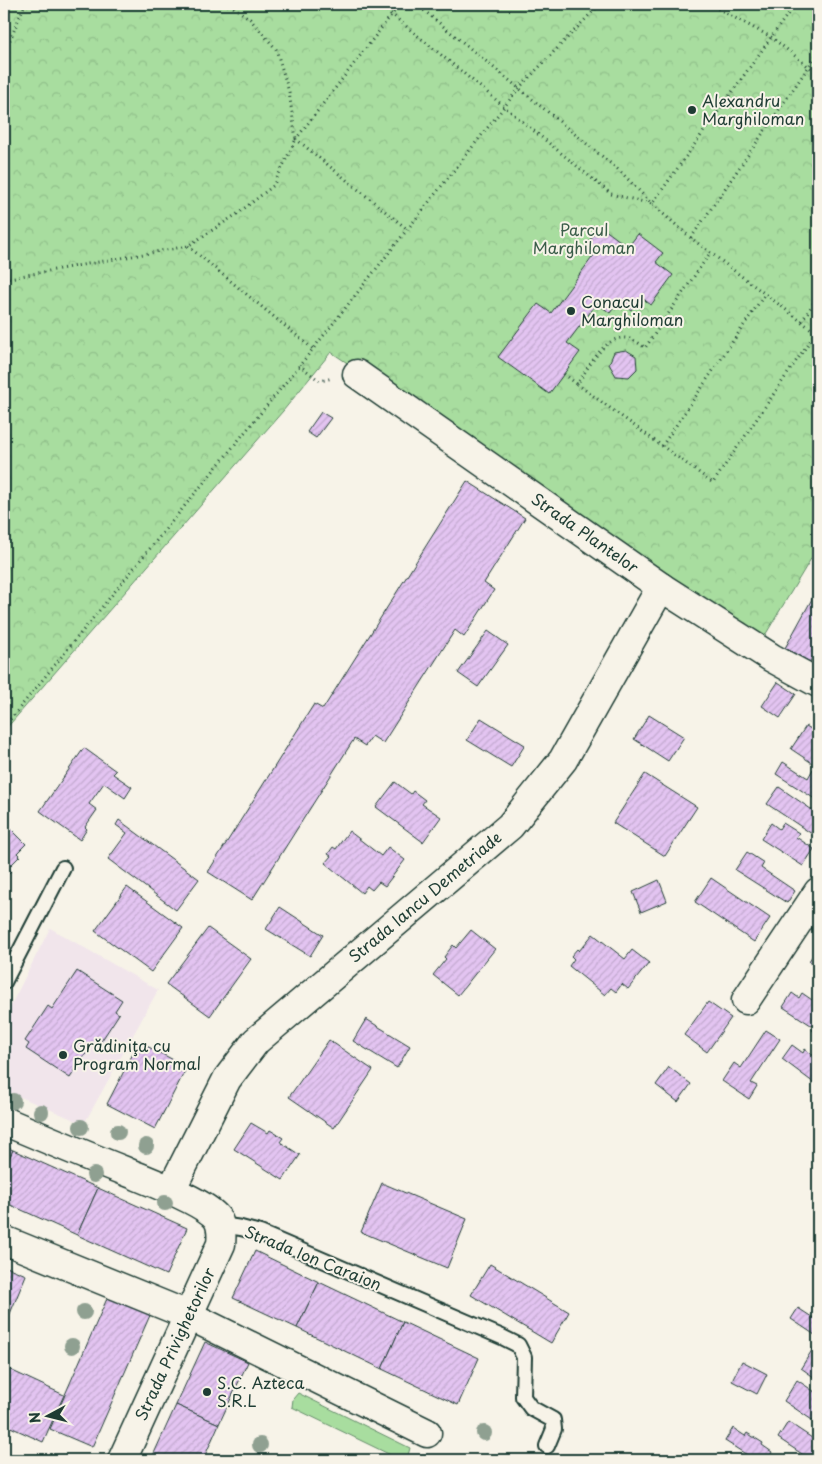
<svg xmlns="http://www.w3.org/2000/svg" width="822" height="1464" viewBox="0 0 822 1464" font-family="'Playpen Sans',sans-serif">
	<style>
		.built { fill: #f1e5eb }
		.green { fill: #a8dd9f; stroke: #648d6a }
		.park { fill: url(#park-crowns); stroke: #648d6a }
		.building { fill: url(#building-hatch); stroke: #1f3d34 }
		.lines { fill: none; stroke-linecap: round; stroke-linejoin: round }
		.lane-casing { stroke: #1f3d34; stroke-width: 18 }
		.street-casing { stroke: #1f3d34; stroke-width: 31 }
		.path { stroke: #1f3d34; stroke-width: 3; stroke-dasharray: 1 4; stroke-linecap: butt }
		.lane { stroke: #f7f3e8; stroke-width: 14 }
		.street { stroke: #f7f3e8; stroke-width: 28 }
		.tree { fill: #8fa091 }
		.poi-dot { fill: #1f3d34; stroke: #f7f3e8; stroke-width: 2 }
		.labels { text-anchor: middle; stroke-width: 4; stroke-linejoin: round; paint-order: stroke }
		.poi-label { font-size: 16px; fill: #1f3d34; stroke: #f7f3e8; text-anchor: start }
		.park-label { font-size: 16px; fill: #3a5d49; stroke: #f7f3e8 }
		.street-label { font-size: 16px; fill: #1f3d34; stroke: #f7f3e8 }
	</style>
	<defs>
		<pattern id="park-crowns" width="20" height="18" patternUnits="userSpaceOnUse" patternTransform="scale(1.25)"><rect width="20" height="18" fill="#a8dd9f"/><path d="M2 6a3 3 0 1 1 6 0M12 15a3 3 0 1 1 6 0" fill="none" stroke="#90bf8a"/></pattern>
		<pattern id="building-hatch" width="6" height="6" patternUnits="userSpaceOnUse" patternTransform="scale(1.25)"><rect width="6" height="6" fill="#e3c4f1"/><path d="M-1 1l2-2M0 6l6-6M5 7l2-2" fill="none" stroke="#c2a9cf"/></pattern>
	</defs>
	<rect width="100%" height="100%" fill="#f7f3e8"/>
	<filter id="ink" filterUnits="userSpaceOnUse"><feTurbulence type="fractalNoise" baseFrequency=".02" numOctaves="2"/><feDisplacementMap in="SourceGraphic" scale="10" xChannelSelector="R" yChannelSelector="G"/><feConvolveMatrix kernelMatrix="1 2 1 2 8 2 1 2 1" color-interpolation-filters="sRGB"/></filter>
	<g filter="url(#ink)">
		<polygon class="built" points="50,928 158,990 84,1124 4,1090 4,1019"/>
		<polygon class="green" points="298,1393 410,1448 407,1459 401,1460 292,1407 293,1399"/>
		<polygon class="park" points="4,4 818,4 818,547 761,642 331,352 283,411 4,731"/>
		<g class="building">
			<polygon points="600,226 628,247 638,234 663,253 656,262 673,275 651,305 641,297 631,310 619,301 610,313 597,303 567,343 580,352 549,394 498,357 538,304 551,313 597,251 587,244"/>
			<polygon points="626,350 636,356 637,369 629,377 616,376 609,364 614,352"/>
			<polygon points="321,412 331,418 316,438 307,432"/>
			<polygon points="467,481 525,518 484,583 494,590 464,637 455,630 383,743 372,736 365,746 354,739 252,900 208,872 314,704 323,709"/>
			<polygon points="818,588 818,647 810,662 785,648"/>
			<polygon points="488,631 508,645 478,687 458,673"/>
			<polygon points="778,682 796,694 780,718 762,706"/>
			<polygon points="649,715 684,737 668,761 634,739"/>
			<polygon points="481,718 525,745 511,767 467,740"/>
			<polygon points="806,726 818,733 818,767 791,749"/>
			<polygon points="84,748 116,771 113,774 132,787 125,798 104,783 89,804 97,810 85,827 87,829 80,840 40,811"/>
			<polygon points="783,762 808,778 813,769 818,773 818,801 776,774"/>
			<polygon points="645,774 697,807 665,856 613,823"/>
			<polygon points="395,782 411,794 413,791 425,800 422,804 441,817 423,842 376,807"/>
			<polygon points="779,787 818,814 818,838 767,804"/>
			<polygon points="119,820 199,879 176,910 108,859 127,833 116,825"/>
			<polygon points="4,822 26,844 17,853 20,856 8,868 11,871 5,877 8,880 4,884"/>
			<polygon points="771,823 779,829 783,823 799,833 796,837 814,849 803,866 761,839"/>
			<polygon points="349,831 381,856 388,847 405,860 385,886 379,882 372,890 367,886 362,893 325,863 331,856 328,854 333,847 336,849"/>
			<polygon points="747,852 764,863 761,868 795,891 787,903 735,870"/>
			<polygon points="711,878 770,918 754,942 695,902"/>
			<polygon points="659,880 667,901 641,912 633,892"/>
			<polygon points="127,887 183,928 151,972 95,931"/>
			<polygon points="280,907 323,935 310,956 266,929"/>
			<polygon points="208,928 251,959 210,1016 166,984"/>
			<polygon points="471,930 495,949 458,995 433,975 446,959 444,957 453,945 456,948"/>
			<polygon points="593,934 625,959 632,950 649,963 628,989 622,984 616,992 611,988 605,995 569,966 574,959 571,956 577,949 579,951"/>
			<polygon points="818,947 818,966 809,961"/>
			<polygon points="77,971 122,1000 115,1011 119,1014 98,1046 93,1043 70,1078 26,1049 29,1044 25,1041 48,1006 52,1009"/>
			<polygon points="792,993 799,998 802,993 818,1004 818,1034 812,1030 814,1027 783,1007"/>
			<polygon points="708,1002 731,1018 707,1052 684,1035"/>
			<polygon points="366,1019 410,1046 397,1068 353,1041"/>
			<polygon points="766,1030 780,1039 751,1083 757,1086 749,1099 722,1081 734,1063 741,1068"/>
			<polygon points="329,1040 373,1070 334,1128 289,1097"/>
			<polygon points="139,1042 187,1067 155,1129 107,1104"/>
			<polygon points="792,1045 803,1053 805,1049 818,1059 818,1086 782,1059"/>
			<polygon points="669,1067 691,1084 678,1102 656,1085"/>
			<polygon points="251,1123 268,1133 270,1130 283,1138 280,1142 300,1155 283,1180 234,1149"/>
			<polygon points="4,1146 13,1150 4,1170"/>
			<polygon points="13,1150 98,1188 77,1235 4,1202 4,1170"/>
			<polygon points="382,1183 467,1219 447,1268 361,1232"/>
			<polygon points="98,1188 187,1228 166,1275 77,1235"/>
			<polygon points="255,1251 319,1282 297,1328 233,1298"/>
			<polygon points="490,1264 569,1312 551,1343 471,1295"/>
			<polygon points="4,1266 26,1275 7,1321 4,1319"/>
			<polygon points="319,1282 403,1322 382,1369 297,1328"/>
			<polygon points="109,1294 151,1313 92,1447 50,1429"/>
			<polygon points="798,1308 818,1321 818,1337 791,1319"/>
			<polygon points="403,1322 479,1358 458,1405 382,1369"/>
			<polygon points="205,1342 248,1362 219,1424 176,1405"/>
			<polygon points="814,1347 818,1350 818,1380 801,1368"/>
			<polygon points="742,1361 767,1374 757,1394 732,1381"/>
			<polygon points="4,1367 64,1395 43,1442 4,1424"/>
			<polygon points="797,1380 818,1394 818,1424 784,1401"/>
			<polygon points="176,1405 219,1424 203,1460 151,1460"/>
			<polygon points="788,1422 818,1442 818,1460 811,1460 778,1438"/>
			<polygon points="733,1428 745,1436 747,1433 763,1443 762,1445 772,1452 771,1454 780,1460 755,1460 725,1441"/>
		</g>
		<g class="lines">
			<defs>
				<g id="lane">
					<polyline points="4,982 63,868"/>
					<polyline points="221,1225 241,1228 260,1233 502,1337 518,1345 524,1357 523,1397 531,1408 553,1420 554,1429 547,1446"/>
				</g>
				<g id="street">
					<polyline points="357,374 661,587 772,658 818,683"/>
					<polyline points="746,1000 818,892"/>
					<path d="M4 1121C44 1138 84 1155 125 1171 146 1180 204 1201 217 1218 222 1226 222 1235 221 1244L122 1460"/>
					<polyline points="171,1190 227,1079 256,1041 510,826 563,760 661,587"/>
					<polyline points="4,1240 188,1315 427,1433"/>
				</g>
			</defs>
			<use href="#lane" class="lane-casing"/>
			<use href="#street" class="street-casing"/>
			<g class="path">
				<polyline points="379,4 611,194 652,204 795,4"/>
				<polyline points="400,4 296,139 407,229"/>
				<polyline points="416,4 620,171 652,204 691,238 818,334"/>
				<polyline points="709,4 771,37 818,74"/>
				<polyline points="4,54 25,4"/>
				<polyline points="691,238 818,53"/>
				<polyline points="188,246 313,349"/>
				<polyline points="4,279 188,246 237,214 273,186 296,139 289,92 276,49 250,19 229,4"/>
				<polyline points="802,321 818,296"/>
				<polyline points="299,365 320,381 333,378"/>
				<path d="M564 374 577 384C594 360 612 319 645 348L710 253"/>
				<polyline points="577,384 713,483 816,332"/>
				<polyline points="662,446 765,294"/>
				<polyline points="4,727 313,349 519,88 600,4"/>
			</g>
			<use href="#lane" class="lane"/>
			<use href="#street" class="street"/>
		</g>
		<g class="tree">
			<circle cx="13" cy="1101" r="8"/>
			<circle cx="41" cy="1112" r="8"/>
			<circle cx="81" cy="1127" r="8"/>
			<circle cx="118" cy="1132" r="8"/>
			<circle cx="146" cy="1146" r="8"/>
			<circle cx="94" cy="1175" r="8"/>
			<circle cx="165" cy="1203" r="8"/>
			<circle cx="84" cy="1312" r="8"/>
			<circle cx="72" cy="1346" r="8"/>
			<circle cx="484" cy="1433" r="8"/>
			<circle cx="260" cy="1445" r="8"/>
		</g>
	</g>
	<g class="poi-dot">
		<circle cx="692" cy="110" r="5"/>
		<circle cx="571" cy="311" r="5"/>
		<circle cx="63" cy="1055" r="5"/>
		<circle cx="207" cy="1392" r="5"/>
	</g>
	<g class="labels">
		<g class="poi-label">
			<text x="702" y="107">Alexandru<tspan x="702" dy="18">Marghiloman</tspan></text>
			<text x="581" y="308">Conacul<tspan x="581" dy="18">Marghiloman</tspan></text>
			<text x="73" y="1052">Grădiniţa cu<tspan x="73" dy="18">Program Normal</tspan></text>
			<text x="217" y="1389">S.C. Azteca<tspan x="217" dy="18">S.R.L</tspan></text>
		</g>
		<g class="park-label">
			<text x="584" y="236">Parcul<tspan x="584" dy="18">Marghiloman</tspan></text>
		</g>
		<g class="street-label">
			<text transform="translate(585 533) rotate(35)" y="6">Strada Plantelor</text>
			<text transform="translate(425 897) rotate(-40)" y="6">Strada Iancu Demetriade</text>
			<text transform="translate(313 1258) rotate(22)" y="6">Strada Ion Caraion</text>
			<text transform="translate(175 1344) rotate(-65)" y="6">Strada Privighetorilor</text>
		</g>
	</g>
	<rect width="822" height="1464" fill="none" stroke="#f7f3e8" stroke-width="20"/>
	<rect x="10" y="10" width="802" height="1444" fill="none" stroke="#1f3d34" stroke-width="2" filter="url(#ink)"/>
	<g transform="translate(48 1416) rotate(263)" stroke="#f7f3e8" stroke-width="4" paint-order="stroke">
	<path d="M0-4L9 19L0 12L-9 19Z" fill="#1f3d34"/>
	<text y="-8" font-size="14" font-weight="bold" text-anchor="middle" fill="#1f3d34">N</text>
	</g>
</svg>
